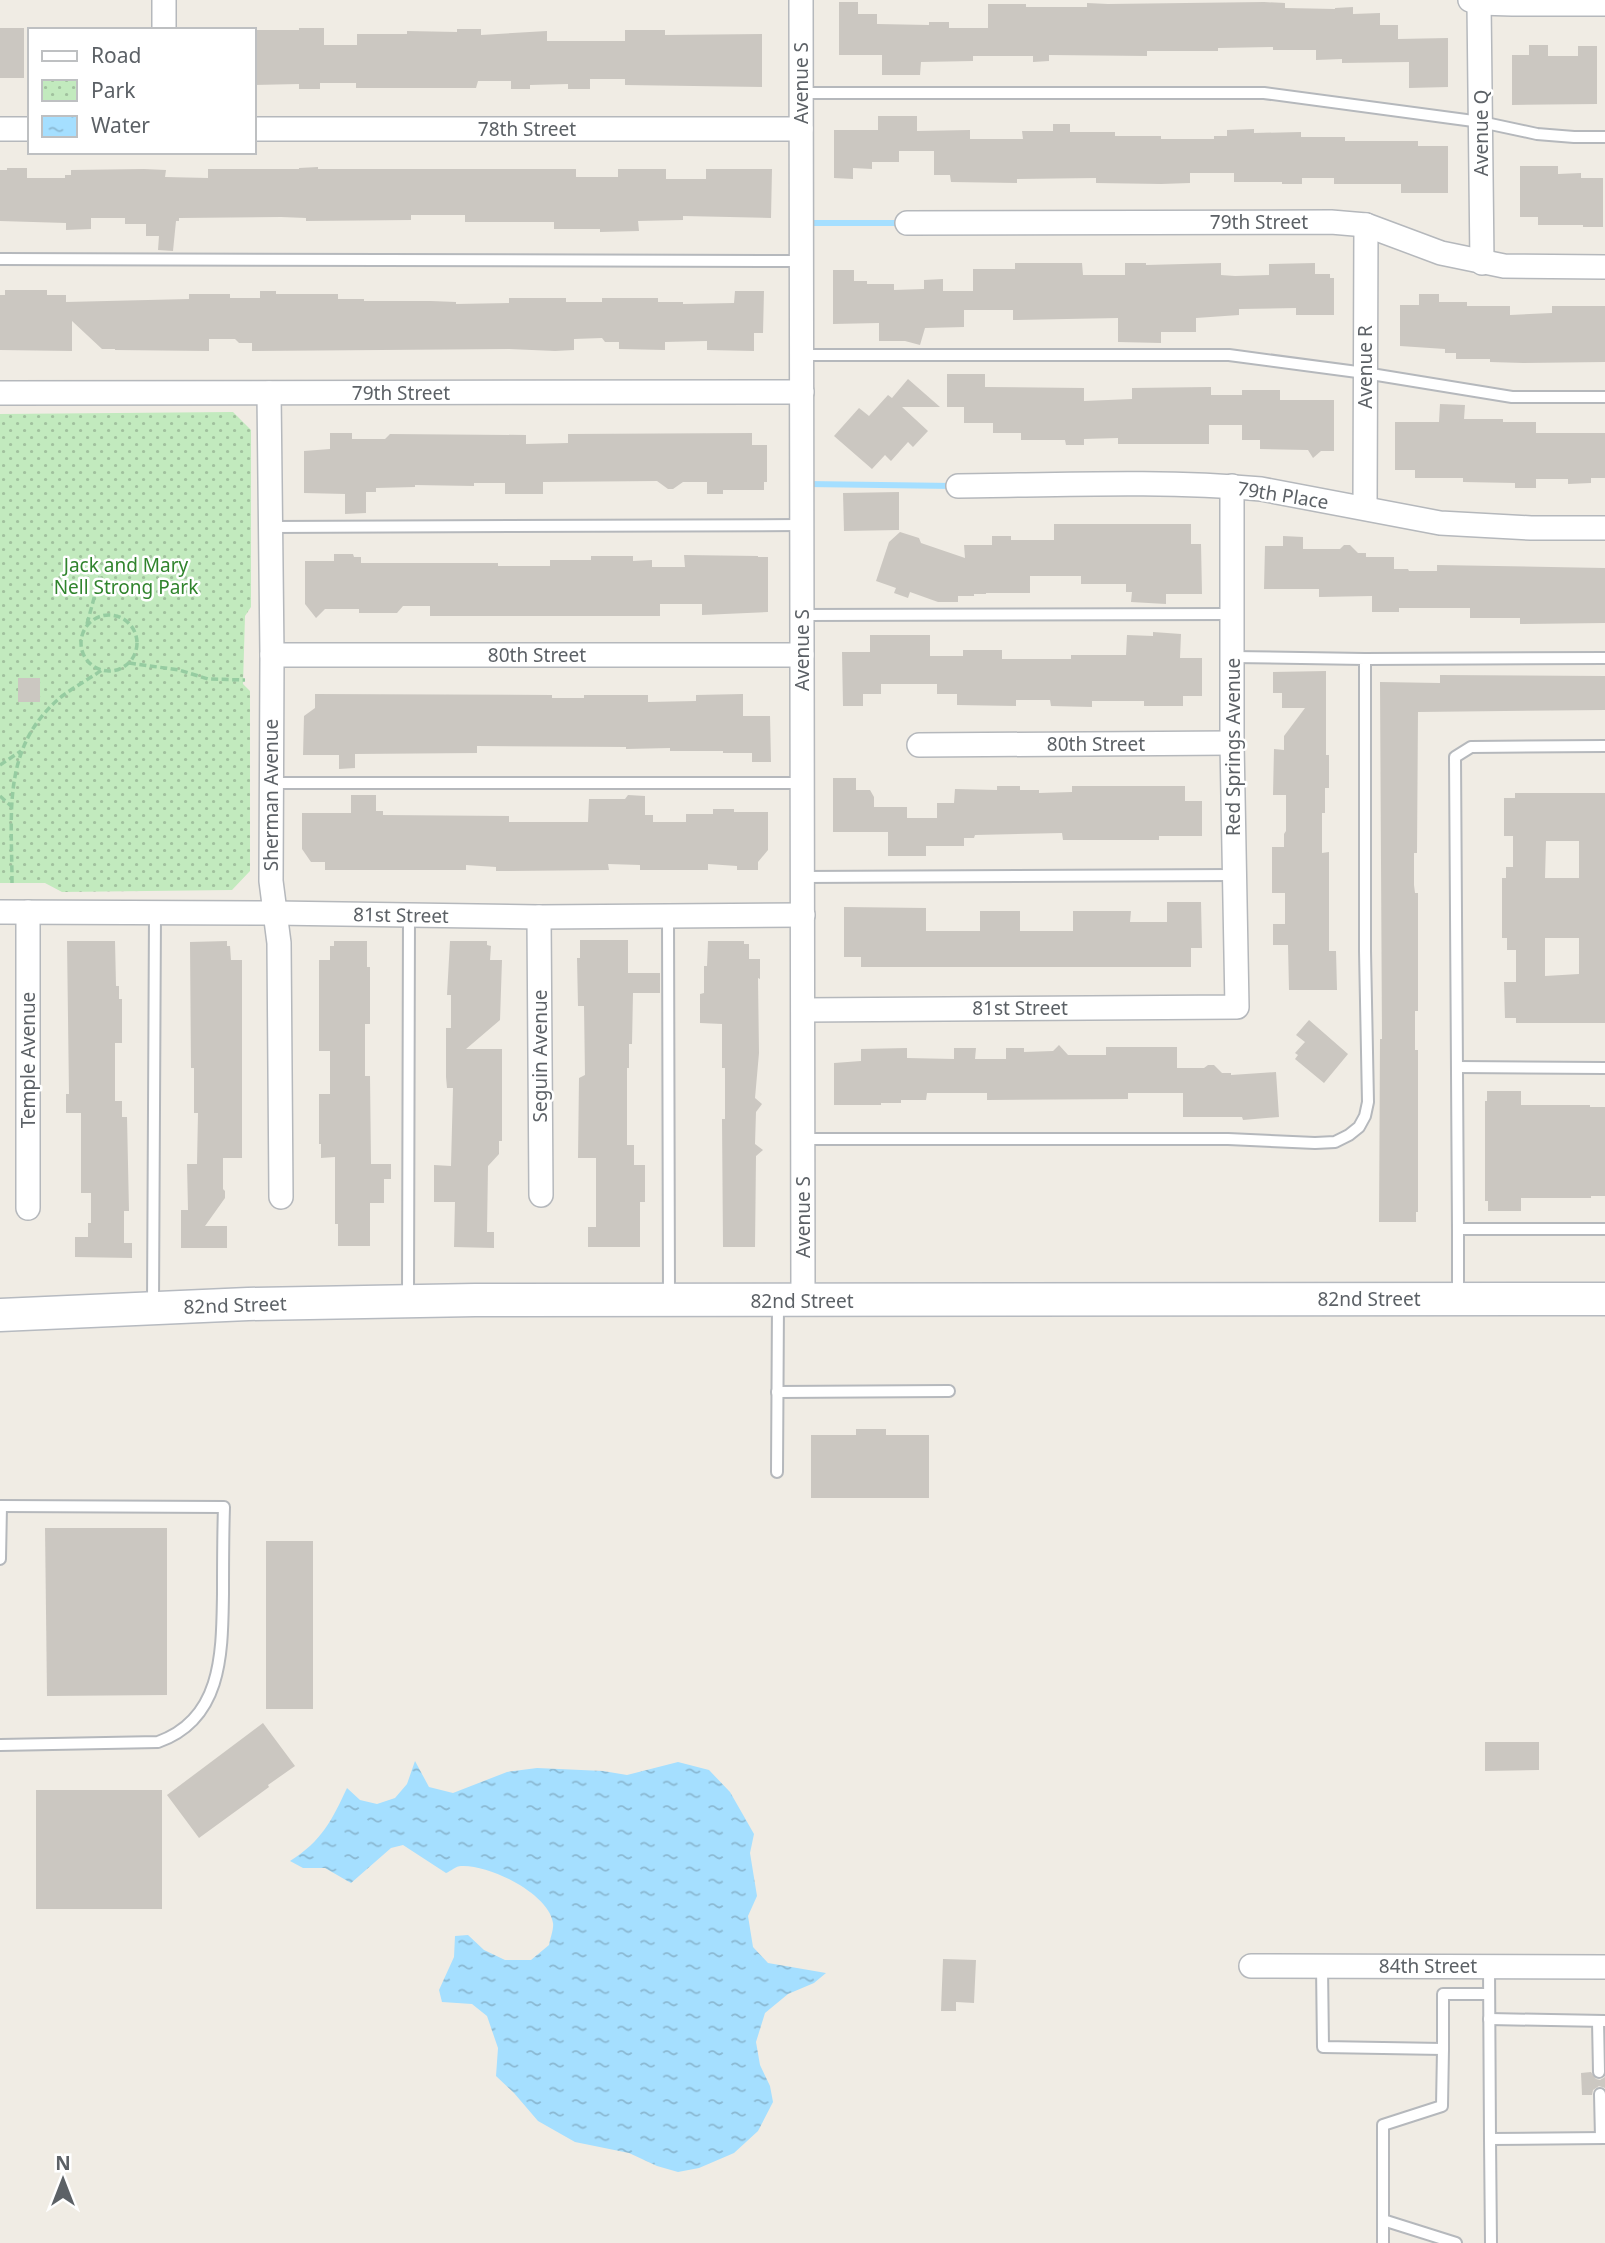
<svg xmlns="http://www.w3.org/2000/svg" width="1605" height="2243" viewBox="0 0 1605 2243" font-family="'Noto Sans',sans-serif">
	<style>
		.park { fill: url(#park-dots) }
		.water { fill: url(#water-ripples) }
		.lines { fill: none; stroke-linecap: round; stroke-linejoin: round }
		.stream { stroke: #a5dfff; stroke-width: 6 }
		.building { fill: #cbc7c1; fill-rule: evenodd }
		.lane-casing { stroke: #b5b8bc; stroke-width: 14 }
		.street-casing { stroke: #b5b8bc; stroke-width: 26 }
		.secondary-casing { stroke: #b6bac0; stroke-width: 35 }
		.path { stroke: #96cca1; stroke-width: 3.5; stroke-dasharray: 7 3.5; stroke-linecap: butt }
		.lane { stroke: #fff; stroke-width: 10 }
		.street { stroke: #fff; stroke-width: 23 }
		.secondary { stroke: #fff; stroke-width: 32 }
		.labels { text-anchor: middle; stroke-width: 5; stroke-linejoin: round; paint-order: stroke }
		.street-label { font-size: 19px; fill: #5c6166; stroke: #fff }
		.park-label { font-size: 19px; fill: #30842d; stroke: #fff }
	</style>
	<defs>
		<pattern id="park-dots" width="8" height="8" patternUnits="userSpaceOnUse" patternTransform="scale(1.75)"><rect width="8" height="8" fill="#c2eabe"/><path d="M2 2h.1M6 6h.1" fill="none" stroke="#a1c19e" stroke-width="1.8" stroke-linecap="round"/></pattern>
		<pattern id="water-ripples" width="26" height="14" patternUnits="userSpaceOnUse" patternTransform="scale(1.75)"><rect width="26" height="14" fill="#a5dfff"/><path d="M2 4q2-2 4 0t4 0M15 11q2-2 4 0t4 0" fill="none" stroke="#8ab8d2"/></pattern>
	</defs>
	<rect width="100%" height="100%" fill="#f0ece4"/>
	<polygon class="park" points="233,412 251,430 251,607 245,616 243,684 250,691 250,871 232,890 62,892 45,883 0,883 0,414"/>
	<path class="water" d="M415 1761 429 1787 453 1793 507 1772 537 1768 603 1771 627 1775 678 1762 709 1770 730 1792 754 1834 750 1853 757 1896 748 1916 753 1947 768 1963 826 1973 814 1983 788 1994 765 2013 756 2042 760 2065 770 2086 773 2102 758 2131 734 2153 699 2168 678 2172 657 2166 629 2153 575 2142 538 2121 514 2093 496 2076 498 2048 487 2016 472 2004 442 2002 439 1990 454 1957 455 1936 468 1935 484 1950 505 1960H531L549 1945C550 1939 554 1929 553 1923 549 1894 489 1864 461 1866 456 1866 451 1871 446 1873L403 1845 391 1848 351 1883 325 1868H303L290 1861C322 1841 332 1820 347 1788L360 1800 377 1804 395 1798 407 1784Z"/>
	<g class="lines">
		<g class="stream">
			<polyline points="807,223 901,223"/>
			<polyline points="807,484 954,486"/>
		</g>
	</g>
	<g class="building">
		<polygon points="839,2 858,2 858,14 877,14 877,24 929,25 929,22 949,22 949,28 988,28 988,4 1026,4 1026,7 1087,7 1087,3 1108,4 1264,2 1285,3 1285,8 1335,9 1335,8 1353,7 1353,14 1380,13 1380,25 1398,25 1398,39 1448,38 1448,87 1409,88 1409,62 1342,63 1342,59 1316,60 1316,50 1273,50 1273,47 1218,48 1218,51 1147,51 1147,56 1049,55 1049,61 1033,62 1033,56 973,56 973,61 921,62 920,75 882,75 882,55 839,55"/>
		<rect x="0" y="28" width="24" height="50"/>
		<polygon points="299,28 324,28 324,45 357,45 357,34 407,34 407,31 457,32 457,29 481,29 481,35 547,31 547,41 625,41 625,30 665,30 665,35 762,34 762,87 625,85 625,79 590,79 590,89 568,89 568,84 530,85 530,89 511,89 511,81 478,81 476,88 356,88 356,83 320,83 320,89 299,89 299,84 254,85 254,30 299,30"/>
		<polygon points="1529,45 1548,45 1548,56 1578,56 1578,46 1597,46 1597,104 1512,105 1512,55 1529,55"/>
		<polygon points="878,116 917,116 917,131 970,130 970,139 1023,139 1022,131 1053,131 1053,124 1070,124 1070,132 1115,132 1115,136 1161,136 1161,139 1214,139 1214,136 1227,136 1227,130 1254,129 1254,133 1301,132 1301,137 1345,137 1345,141 1418,141 1418,146 1448,146 1448,193 1401,193 1401,184 1334,184 1334,178 1302,178 1302,184 1282,184 1282,182 1234,182 1234,173 1190,173 1190,183 1161,184 1096,183 1096,178 1017,179 1017,183 951,182 950,175 934,175 934,151 899,151 899,162 872,162 872,169 853,168 853,179 834,178 834,130 878,130"/>
		<polygon points="1520,166 1558,166 1558,174 1581,173 1581,178 1603,178 1603,227 1583,227 1583,225 1538,225 1538,217 1520,217"/>
		<polygon points="318,167 318,169 576,169 576,177 618,177 618,169 666,169 666,179 706,179 706,169 772,169 771,218 683,216 683,220 638,221 639,231 600,232 600,229 554,229 554,222 465,222 465,215 411,215 411,220 306,221 306,218 281,217 179,218 179,221 176,221 173,251 158,250 159,236 146,236 146,224 125,224 125,218 91,218 91,229 66,230 66,223 0,221 0,170 7,170 7,168 27,168 27,178 65,178 65,175 71,175 71,170 144,169 166,170 165,177 208,178 208,169 299,169 299,168"/>
		<polygon points="1015,263 1082,263 1083,275 1125,275 1125,263 1146,263 1146,265 1221,263 1221,275 1235,276 1269,275 1269,264 1315,263 1315,274 1330,274 1330,278 1334,278 1334,315 1296,315 1296,308 1239,309 1239,315 1196,318 1196,332 1161,332 1161,343 1118,342 1118,318 1013,320 1013,310 964,310 964,327 925,328 920,345 905,341 879,341 879,323 833,324 833,270 854,270 854,281 867,281 867,284 894,284 894,290 924,289 924,280 943,279 943,291 973,291 973,269 1015,269"/>
		<polygon points="5,290 47,290 47,295 66,295 66,302 189,299 189,294 230,294 230,298 260,298 260,291 276,291 276,294 338,294 338,299 364,299 364,301 431,301 456,302 456,304 509,303 509,298 566,298 566,302 602,302 602,298 658,298 658,302 683,302 683,304 734,303 735,291 764,291 763,333 754,333 754,351 707,350 707,341 665,342 665,350 619,349 619,342 605,342 602,338 574,339 574,350 555,351 509,349 252,351 252,343 239,343 235,339 209,339 209,351 115,350 115,349 102,349 72,321 72,351 0,350 0,295 5,295"/>
		<polygon points="1419,294 1439,294 1439,302 1467,302 1467,306 1510,306 1510,315 1552,313 1552,306 1605,306 1605,362 1523,363 1490,362 1490,359 1456,359 1456,353 1445,353 1445,349 1400,346 1400,305 1419,305"/>
		<polygon points="947,374 985,374 985,387 1084,388 1084,401 1132,399 1132,388 1211,387 1211,395 1242,395 1242,390 1280,390 1280,400 1334,400 1334,451 1321,451 1313,458 1308,450 1260,449 1260,440 1242,440 1242,425 1209,425 1209,444 1118,444 1118,438 1084,439 1084,445 1066,445 1065,440 1021,440 1021,433 993,433 993,423 964,423 964,407 947,407"/>
		<polygon points="908,379 940,407 902,407 928,431 913,447 908,442 891,461 885,455 872,469 834,436 859,408 869,416 888,395 892,398"/>
		<polygon points="1440,404 1465,405 1464,419 1503,419 1503,422 1536,422 1536,433 1605,433 1605,478 1591,478 1591,483 1568,484 1568,479 1536,479 1536,488 1515,488 1515,483 1463,482 1463,478 1415,478 1415,470 1395,470 1395,422 1439,422"/>
		<polygon points="330,433 352,433 352,439 385,439 390,434 526,435 526,444 568,443 568,434 752,433 752,445 767,445 767,482 764,482 764,490 723,490 723,494 707,494 707,482 683,482 673,489 668,489 657,481 543,482 543,494 505,494 505,483 474,483 474,486 415,485 415,487 376,488 376,492 366,492 366,513 345,514 345,494 304,493 304,451 330,449"/>
		<polygon points="899,492 899,530 844,531 843,493"/>
		<polygon points="1054,524 1191,524 1191,544 1201,544 1202,594 1166,594 1166,604 1131,602 1132,592 1126,592 1126,584 1081,584 1081,576 1030,576 1030,593 986,593 986,594 974,594 974,596 958,596 958,602 938,602 910,592 908,598 894,593 896,588 876,581 889,542 900,532 919,538 921,543 965,558 964,545 992,545 992,536 1011,536 1011,540 1054,540"/>
		<polygon points="1283,536 1303,537 1303,549 1340,549 1344,545 1350,545 1358,553 1366,553 1366,557 1394,557 1394,569 1408,569 1409,571 1437,571 1437,565 1605,568 1605,623 1520,624 1520,618 1470,618 1470,608 1399,608 1399,612 1372,612 1372,596 1319,597 1319,589 1264,589 1265,546 1283,546"/>
		<polygon points="334,554 353,554 354,557 361,557 361,563 498,563 498,566 550,566 550,560 591,560 591,556 633,556 633,561 652,560 652,567 685,567 684,555 758,556 758,557 768,557 768,612 702,615 702,604 660,604 660,616 430,616 430,606 403,606 397,613 359,613 359,609 325,609 316,618 305,604 305,561 334,561"/>
		<polygon points="1153,632 1181,634 1180,658 1202,658 1202,696 1183,696 1183,706 1144,706 1144,701 1092,701 1092,707 1051,706 1050,700 1016,700 1016,706 957,705 957,694 937,694 937,684 881,684 881,694 863,694 863,706 843,706 842,652 870,652 870,635 930,635 930,656 963,656 963,650 1002,650 1002,659 1071,659 1071,655 1126,655 1127,635 1153,636"/>
		<polygon points="1326,671 1326,755 1329,755 1329,788 1325,788 1325,813 1322,813 1322,853 1329,852 1329,951 1336,951 1337,990 1289,990 1288,945 1273,945 1273,924 1285,924 1285,893 1272,893 1272,847 1284,847 1284,834 1286,831 1286,795 1273,795 1274,749 1284,750 1284,736 1305,708 1282,708 1282,693 1273,693 1273,672"/>
		<polygon points="1440,675 1605,676 1605,710 1418,712 1417,853 1414,853 1414,885 1415,893 1418,893 1418,1011 1415,1011 1415,1050 1418,1050 1418,1212 1416,1212 1416,1222 1379,1222 1380,1039 1382,1039 1380,682 1440,683"/>
		<rect x="18" y="678" width="22" height="24"/>
		<polygon points="315,694 552,695 552,698 584,698 584,695 648,695 648,702 696,701 696,695 743,694 743,716 770,716 771,762 752,762 752,753 723,753 723,751 670,751 670,748 626,749 626,747 477,746 477,753 355,754 355,768 339,769 339,755 303,755 304,716 315,708"/>
		<polygon points="833,778 856,778 856,790 870,790 874,797 874,807 907,807 907,818 937,818 937,803 954,803 955,789 997,790 997,786 1020,786 1020,790 1039,790 1039,793 1072,792 1072,786 1185,786 1185,801 1202,801 1202,836 1159,836 1159,840 1063,840 1062,833 975,835 974,838 964,838 964,846 926,846 926,856 888,856 888,832 833,832"/>
		<path d="M1515 793H1605V1023H1516V1018H1505L1504 982H1516V950H1507V938H1502V878H1506V867H1513V836H1504V798H1515ZM1546 841H1579V878H1545ZM1545 938H1579V974L1545 976Z"/>
		<polygon points="351,795 376,795 376,811 383,811 383,815 509,816 509,822 588,822 589,799 625,799 628,795 645,796 645,815 653,815 653,822 686,822 686,814 713,814 713,809 734,809 734,812 768,812 768,850 758,862 758,870 737,870 737,866 708,864 708,870 640,870 640,865 608,864 609,870 496,871 496,867 466,865 466,870 325,870 325,862 311,862 302,849 302,813 351,813"/>
		<polygon points="1167,902 1201,902 1202,948 1191,948 1191,967 861,967 861,957 844,957 844,907 926,908 926,931 980,931 980,911 1020,911 1020,931 1073,931 1073,911 1131,911 1130,922 1167,922"/>
		<polygon points="580,940 628,940 628,973 660,973 660,993 633,993 632,1044 629,1044 629,1068 627,1068 627,1145 634,1145 634,1165 645,1165 645,1202 640,1202 640,1247 588,1247 588,1227 596,1227 596,1158 578,1158 579,1078 585,1075 584,1006 578,1006 577,958 580,958"/>
		<polygon points="67,941 115,941 116,986 119,986 119,999 122,999 122,1043 115,1043 115,1101 122,1101 122,1117 127,1117 129,1211 124,1211 124,1243 132,1243 132,1258 75,1257 75,1237 88,1237 88,1223 91,1223 91,1193 81,1193 81,1113 66,1113 66,1094 69,1094"/>
		<polygon points="227,941 227,946 230,946 231,960 242,960 242,1158 223,1158 223,1189 225,1191 225,1198 205,1226 227,1226 227,1248 181,1248 181,1210 188,1210 187,1164 197,1164 198,1113 194,1113 194,1068 191,1068 190,942"/>
		<polygon points="334,941 367,941 367,967 370,967 370,1024 365,1024 365,1076 370,1076 371,1164 391,1164 391,1179 384,1179 384,1203 370,1203 370,1246 338,1246 338,1224 335,1224 335,1157 321,1158 321,1144 319,1144 319,1094 330,1094 330,1051 319,1051 319,960 330,960 330,946 334,946"/>
		<polygon points="450,941 487,941 487,945 491,946 490,960 502,960 500,1020 466,1049 502,1049 502,1141 499,1141 499,1154 488,1166 487,1232 494,1232 494,1248 454,1247 455,1202 434,1202 434,1165 451,1166 453,1088 447,1088 446,1077 446,1028 451,1028 451,995 447,995"/>
		<polygon points="708,941 744,941 744,944 749,944 749,959 760,959 760,979 758,978 759,1053 755,1098 762,1104 756,1112 755,1144 763,1150 756,1156 755,1247 723,1247 722,1119 725,1119 725,1068 722,1068 722,1024 700,1023 700,994 704,993 704,966 707,966"/>
		<polygon points="1309,1020 1348,1054 1324,1083 1295,1059 1298,1055 1295,1053 1305,1042 1296,1035"/>
		<polygon points="1059,1045 1068,1055 1106,1055 1106,1047 1177,1047 1177,1068 1204,1068 1208,1065 1214,1065 1222,1073 1231,1073 1231,1075 1276,1072 1279,1117 1243,1120 1242,1117 1183,1117 1183,1093 1128,1093 1128,1099 987,1100 987,1093 927,1093 926,1100 901,1100 901,1103 881,1103 881,1105 834,1105 834,1063 861,1061 861,1049 907,1048 907,1058 954,1059 954,1048 976,1048 975,1059 1006,1059 1006,1048 1024,1048 1024,1052 1053,1051"/>
		<polygon points="1487,1091 1521,1091 1521,1105 1590,1105 1590,1107 1605,1107 1605,1196 1591,1196 1591,1198 1521,1198 1521,1211 1488,1211 1488,1201 1485,1201 1485,1101 1487,1101"/>
		<polygon points="856,1429 886,1429 886,1435 929,1435 929,1498 811,1498 811,1435 856,1435"/>
		<polygon points="45,1528 167,1528 167,1695 47,1696"/>
		<rect x="266" y="1541" width="47" height="168"/>
		<polygon points="263,1723 295,1766 268,1785 269,1787 199,1838 167,1795"/>
		<polygon points="1485,1742 1539,1742 1539,1770 1485,1771"/>
		<rect x="36" y="1790" width="126" height="119"/>
		<polygon points="943,1959 976,1960 974,2003 956,2002 956,2011 941,2011"/>
		<polygon points="1591,2072 1596,2079 1600,2080 1605,2077 1605,2088 1599,2086 1593,2090 1592,2095 1582,2095 1581,2073"/>
	</g>
	<g class="lines">
		<defs>
			<g id="lane">
				<polyline points="801,93 1264,93 1481,122 1537,134 1574,137 1605,137"/>
				<polyline points="0,259 801,261"/>
				<polyline points="802,355 1229,355 1365,373 1512,397 1605,397"/>
				<polyline points="271,527 802,525"/>
				<polyline points="802,615 1233,614"/>
				<polyline points="1365,659 1605,658"/>
				<polyline points="271,783 802,783"/>
				<polyline points="802,877 1234,875"/>
				<polyline points="668,916 669,1298"/>
				<polyline points="1457,1067 1605,1068"/>
				<polyline points="803,1139 1228,1139 1315,1143 1335,1142 1349,1135 1359,1127 1365,1116 1368,1102 1365,951 1365,659 1233,657"/>
				<polyline points="1458,1229 1455,757 1471,747 1605,746"/>
				<polyline points="1458,1296 1458,1229 1605,1229"/>
				<polyline points="408,1297 409,915"/>
				<polyline points="153,1305 155,913"/>
				<polyline points="777,1392 949,1391"/>
				<polyline points="777,1472 778,1303"/>
				<path d="M0 1506 224 1507C223 1536 223 1565 223 1594 222 1652 223 1719 158 1742L0 1745"/>
				<polyline points="0,1559 1,1506"/>
				<polyline points="1322,1966 1323,2047 1443,2049 1443,1994 1489,1994"/>
				<polyline points="1489,1966 1490,2139 1605,2138"/>
				<polyline points="1489,2019 1605,2021"/>
				<polyline points="1598,2021 1599,2072"/>
				<polyline points="1600,2094 1601,2138"/>
				<polyline points="1490,2139 1491,2243"/>
				<polyline points="1383,2220 1456,2243"/>
				<polyline points="1383,2243 1383,2125 1442,2106 1443,2049"/>
			</g>
			<g id="street">
				<polyline points="164,0 164,30"/>
				<polyline points="801,0 803,1301"/>
				<polyline points="1470,0 1479,3 1512,4 1605,4"/>
				<polyline points="1479,3 1482,263"/>
				<polyline points="0,129 30,129"/>
				<polyline points="254,129 801,129"/>
				<polyline points="907,223 1331,222 1366,225 1441,253 1504,266 1605,267"/>
				<polyline points="0,393 802,392"/>
				<polyline points="269,393 272,655 271,881 279,943 281,1197"/>
				<path d="M958 486C1059 485 1160 480 1261 489L1440 523 1531 528H1605"/>
				<polyline points="1365,508 1366,225"/>
				<polyline points="272,655 802,655"/>
				<polyline points="919,745 1232,743"/>
				<polyline points="0,912 275,913 539,917 803,915"/>
				<polyline points="28,912 28,1208"/>
				<polyline points="539,917 541,1195"/>
				<polyline points="803,1010 1237,1007 1232,743 1232,486"/>
				<polyline points="1251,1966 1605,1967"/>
			</g>
			<polyline id="secondary" points="0,1315 248,1304 475,1300 1605,1299"/>
		</defs>
		<use href="#lane" class="lane-casing"/>
		<use href="#street" class="street-casing"/>
		<use href="#secondary" class="secondary-casing"/>
		<g class="path">
			<circle cx="109" cy="643" r="28"/>
			<polyline points="87,624 100,576"/>
			<polyline points="129,663 179,670 208,679 245,680"/>
			<polyline points="0,765 21,751"/>
			<polyline points="0,796 11,806"/>
			<path d="M12 883C12 813 1 747 61 697 74 687 89 679 102 670"/>
		</g>
		<use href="#lane" class="lane"/>
		<use href="#street" class="street"/>
		<use href="#secondary" class="secondary"/>
	</g>
	<g class="labels">
		<g class="street-label">
			<text transform="translate(801 83) rotate(-90)" y="7">Avenue S</text>
			<text x="527" y="136">78th Street</text>
			<text transform="translate(1481 133) rotate(-90)" y="7">Avenue Q</text>
			<text x="1259" y="229">79th Street</text>
			<text transform="translate(1365 367) rotate(-90)" y="7">Avenue R</text>
			<text x="401" y="400">79th Street</text>
			<text transform="translate(1283 495) rotate(9)" y="7">79th Place</text>
			<text transform="translate(802 650) rotate(-90)" y="7">Avenue S</text>
			<text x="537" y="662">80th Street</text>
			<text x="1096" y="751">80th Street</text>
			<text transform="translate(1233 747) rotate(-90)" y="7">Red Springs Avenue</text>
			<text transform="translate(271 795) rotate(-90)" y="7">Sherman Avenue</text>
			<text transform="translate(401 915) rotate(1)" y="7">81st Street</text>
			<text x="1020" y="1015">81st Street</text>
			<text transform="translate(540 1056) rotate(-90)" y="7">Seguin Avenue</text>
			<text transform="translate(28 1060) rotate(-90)" y="7">Temple Avenue</text>
			<text transform="translate(803 1217) rotate(-90)" y="7">Avenue S</text>
			<text x="1369" y="1306">82nd Street</text>
			<text x="802" y="1308">82nd Street</text>
			<text transform="translate(235 1305) rotate(-2)" y="7">82nd Street</text>
			<text x="1428" y="1973">84th Street</text>
		</g>
		<g class="park-label">
			<text x="126" y="572">Jack and Mary<tspan x="126" dy="22">Nell Strong Park</tspan></text>
		</g>
	</g>
	<rect x="28" y="28" width="228" height="126" fill="#ffffff" stroke="#bec0c2" stroke-width="2"/>
	<rect x="42" y="51" width="35" height="10" fill="#ffffff" stroke="#bec0c2" stroke-width="2"/>
	<text x="91" y="63" font-size="21" fill="#5c6166">Road</text>
	<rect x="42" y="80" width="35" height="21" fill="url(#park-dots)" stroke="#bec0c2" stroke-width="2"/>
	<text x="91" y="98" font-size="21" fill="#5c6166">Park</text>
	<rect x="42" y="116" width="35" height="21" fill="url(#water-ripples)" stroke="#bec0c2" stroke-width="2"/>
	<text x="91" y="133" font-size="21" fill="#5c6166">Water</text>
	<g transform="translate(63 2180)" stroke="#ffffff" stroke-width="5" paint-order="stroke">
	<path d="M0-5L12 26L0 18L-12 26Z" fill="#5c6166"/>
	<text y="-10" font-size="19" font-weight="bold" text-anchor="middle" fill="#5c6166">N</text>
	</g>
</svg>
